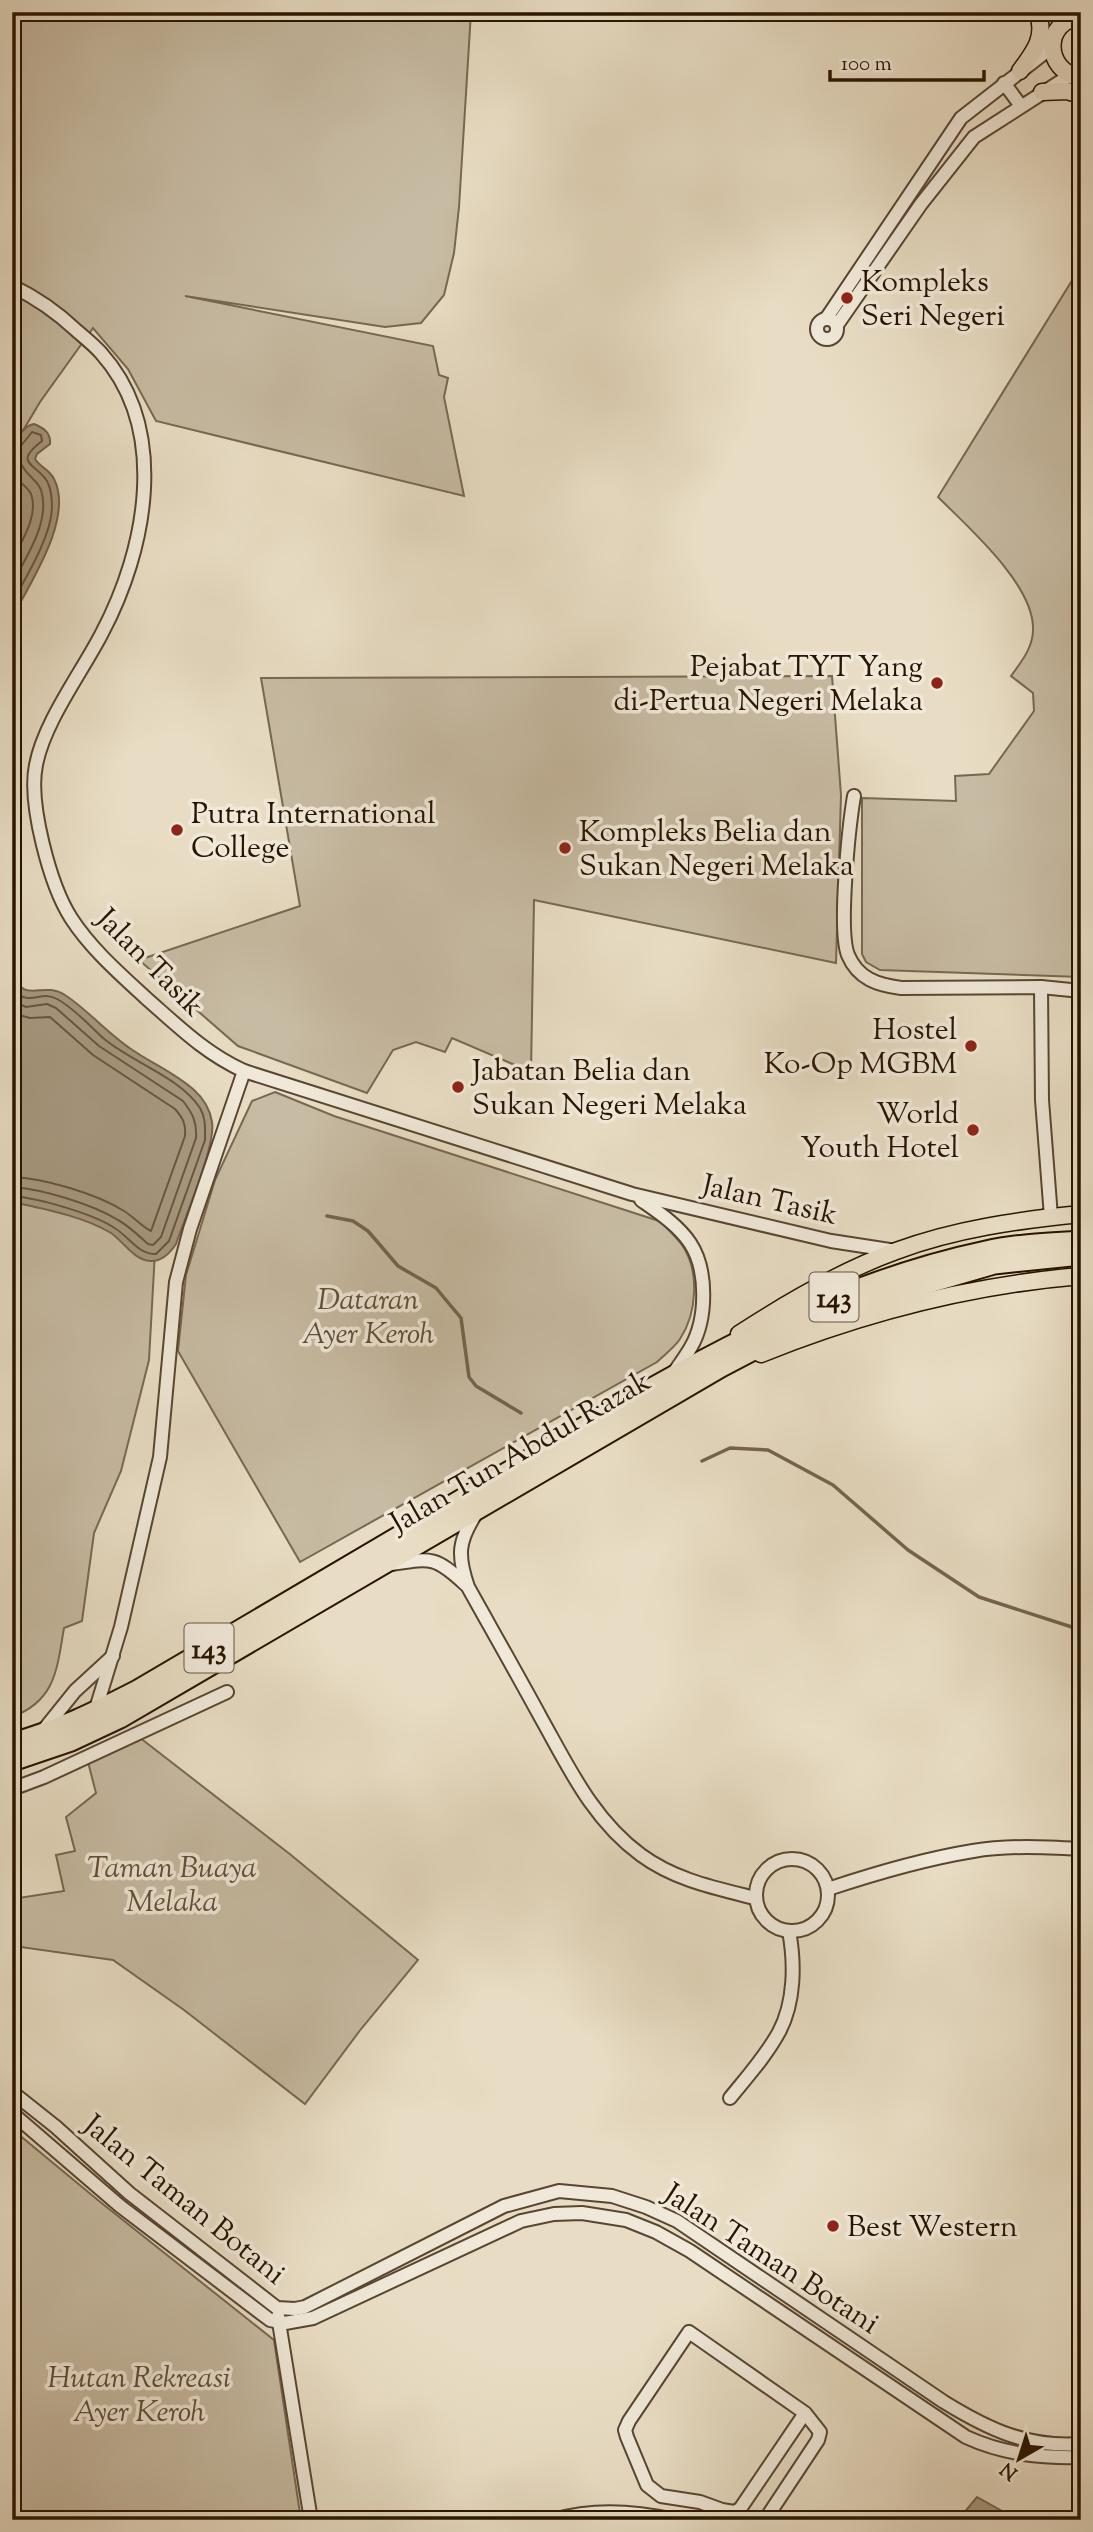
<svg xmlns="http://www.w3.org/2000/svg" width="1093" height="2532" viewBox="0 0 1093 2532" font-family="'Sorts Mill Goudy',serif">
	<style>
		.green { fill: #c7bba3; stroke: #786852; stroke-width: 2 }
		.water { fill: #a79981; stroke: #74644d; stroke-width: 2 }
		.lines { fill: none; stroke-linecap: round; stroke-linejoin: round }
		.shore { stroke: #685640; stroke-width: 2 }
		.stream { stroke: #74644d; stroke-width: 3.5 }
		.minor-casing { stroke: #584631; stroke-width: 16 }
		.major-casing { stroke: #281400; stroke-width: 19 }
		.highway-casing { stroke: #281400; stroke-width: 23 }
		.minor { stroke: #f0e9d9; stroke-width: 12 }
		.major { stroke: #e8ddc4; stroke-width: 16 }
		.highway { stroke: #e8ddc4; stroke-width: 19 }
		.poi-dot { fill: #8f2418; stroke: #f0e9d9; stroke-width: 2.5 }
		.labels { text-anchor: middle; stroke-width: 7; stroke-linejoin: round; paint-order: stroke }
		.shield { fill: #f0e9d9; stroke: #645441; stroke-width: 2 }
		.shield-label { font-size: 28px; font-weight: bold; fill: #281400 }
		.poi-label { font-size: 30px; fill: #281400; stroke: #f0e9d9; text-anchor: start }
		.street-label { font-size: 30px; fill: #281400; stroke: #f0e9d9 }
		.park-label { font-size: 30px; font-style: italic; fill: #604e39; stroke: #f0e9d9 }
	</style>
	<rect width="100%" height="100%" fill="#e8ddc4"/>
	<filter id="stains"><feTurbulence type="fractalNoise" baseFrequency=".00286" numOctaves="4"/><feColorMatrix values="0 0 0 0 .2 0 0 0 0 .09 0 0 0 0 .02 0 0 0 .5 -.17"/></filter>
	<radialGradient id="worn" r=".72"><stop offset=".6" stop-color="#630" stop-opacity="0"/><stop offset="1" stop-color="#630" stop-opacity=".3"/></radialGradient>
	<g class="green">
		<polygon points="12,12 471,12 459,207 454,253 444,295 421,323 385,327 185,296 433,346 439,375 448,378 444,397 464,496 156,421 128,369 93,328 40,402 12,449"/>
		<path d="M1081 266V977L880 970 866 962 862 954V798L956 801 955 776 989 774 1034 711 1033 693 1011 676C1022 661 1034 646 1033 627 1032 583 968 527 938 497Z"/>
		<polygon points="832,676 841,795 836,963 534,900 531,1072 452,1038 445,1052 416,1042 393,1050 367,1093 238,1046 139,960 300,906 261,678"/>
		<path d="M275 1092 334 1116 659 1221C667 1228 675 1236 682 1245 700 1271 697 1313 680 1339 674 1348 664 1355 657 1362L300 1562 178 1351 186 1275 215 1180 252 1101Z"/>
		<path d="M12 1171 157 1215 149 1360 121 1471 94 1533 82 1621 64 1628C57 1668 56 1701 12 1717Z"/>
		<polygon points="139,1737 291,1855 418,1960 361,2029 305,2104 184,2010 113,1960 13,1946 12,1899 64,1891 56,1855 75,1851 66,1817 96,1793 87,1758"/>
		<polygon points="12,2129 99,2201 274,2340 301,2520 12,2520"/>
	</g>
	<g class="water">
		<path d="M34 424C44 428 51 433 50 444L37 454 35 459C40 467 50 470 54 479 74 518 30 583 12 618V449C17 438 23 426 34 424Z"/>
		<path d="M12 973C25 1006 42 980 65 995 88 1010 107 1033 131 1049 151 1063 175 1073 194 1090 203 1098 210 1109 212 1122 216 1146 185 1217 176 1244 170 1253 161 1262 150 1261 134 1260 124 1242 111 1233 83 1216 44 1209 12 1202Z"/>
		<polygon points="977,2497 1018,2520 958,2520"/>
	</g>
	<g class="lines">
		<g class="shore">
			<path d="M12 449 20 447 32 432 41 435 42 441C12 464 36 463 47 481 51 488 52 500 52 508 51 537 26 577 12 603"/>
			<path d="M12 458 19 459C24 475 37 479 41 490 51 521 26 557 12 584"/>
			<path d="M12 473C17 481 28 487 31 494 39 516 21 542 12 560"/>
			<path d="M12 990C33 1008 39 989 57 999 74 1008 89 1025 103 1038 131 1062 180 1077 200 1108 206 1118 205 1129 205 1140L169 1241 156 1254C139 1255 129 1237 116 1229 95 1214 38 1198 12 1196"/>
			<path d="M12 1001 26 1007 47 1004 56 1008 99 1046 183 1101C193 1114 197 1122 196 1138L161 1237 153 1245 148 1244C139 1236 129 1226 118 1220 92 1204 42 1189 12 1187"/>
			<path d="M12 1013 30 1018 50 1017 93 1055 175 1109C183 1118 186 1124 185 1136L151 1231C141 1226 134 1217 124 1211 97 1194 44 1178 12 1177"/>
		</g>
		<g class="stream">
			<polyline points="327,1216 353,1221 368,1231 398,1266 436,1288 461,1318 469,1377 476,1386 521,1413"/>
			<polyline points="702,1461 730,1448 768,1450 833,1485 908,1550 979,1597 1081,1630"/>
		</g>
		<defs>
			<g id="minor">
				<polyline points="1004,83 1021,106"/>
				<path d="M12 286C37 298 58 313 77 331 85 338 94 345 101 353 170 430 146 550 102 633 82 672 44 722 36 765 28 803 50 885 71 918 91 949 120 974 147 999 179 1027 205 1053 244 1071L632 1194 831 1241 896 1251"/>
				<circle cx="827" cy="329" r="10"/>
				<polyline points="826,319 961,118 1052,47"/>
				<polyline points="837,325 921,204 974,137 1069,76"/>
				<path d="M854 796C849 826 838 930 848 955 858 979 878 985 901 988L1041 987 1081 991"/>
				<polyline points="1041,987 1042,1100 1051,1217"/>
				<path d="M641 1200C658 1212 678 1225 690 1243 708 1270 707 1319 691 1347 686 1356 679 1365 673 1374"/>
				<path d="M477 1512C458 1541 457 1555 468 1587 492 1630 517 1674 541 1718 569 1768 593 1820 641 1855 675 1880 715 1888 755 1898"/>
				<path d="M391 1564C431 1558 435 1556 465 1584"/>
				<polyline points="95,1712 121,1627 160,1457 176,1282 190,1229 244,1071"/>
				<polyline points="42,1732 75,1691 113,1656"/>
				<polyline points="12,1789 44,1777 227,1692"/>
				<circle cx="792" cy="1895" r="36"/>
				<path d="M828 1889C876 1873 924 1859 973 1851 1008 1845 1045 1847 1081 1849"/>
				<path d="M12 2092 56 2127 129 2193 277 2308 295 2309 305 2307 504 2206 559 2191 612 2196 646 2207 677 2221 944 2402C988 2429 1027 2448 1081 2444"/>
				<path d="M730 2098C747 2077 766 2056 779 2032 795 2002 795 1963 789 1931"/>
				<path d="M12 2113 120 2206 270 2320 285 2323 313 2318 521 2221 554 2214 582 2213 626 2220 656 2232 690 2251 966 2437C1003 2454 1040 2458 1081 2457"/>
				<polyline points="278,2316 311,2520"/>
				<path d="M554 2520C594 2508 634 2511 674 2520"/>
				<polyline points="765,2520 818,2440 820,2432 805,2413 689,2332 629,2421 625,2430 627,2437 647,2485 661,2496 700,2502 722,2510 734,2512 740,2509 805,2413"/>
			</g>
			<g id="major">
				<path d="M1081 17C1043 20 1043 71 1081 78"/>
				<path d="M1020 71C1034 52 1047 36 1037 12"/>
				<polyline points="1042,92 1067,91 1081,95"/>
				<path d="M739 1334C788 1302 841 1271 896 1251 955 1229 1019 1220 1081 1214"/>
				<path d="M761 1354C863 1313 972 1285 1081 1276"/>
			</g>
			<g id="highway">
				<path d="M12 1743C57 1731 97 1711 138 1690 261 1617 384 1544 508 1472 659 1383 811 1288 986 1251 1016 1244 1050 1243 1081 1241"/>
				<polyline points="12,1761 71,1741 120,1718 721,1367 788,1332 866,1301 994,1264 1081,1255"/>
			</g>
		</defs>
		<use href="#minor" class="minor-casing"/>
		<use href="#major" class="major-casing"/>
		<use href="#highway" class="highway-casing"/>
		<use href="#minor" class="minor"/>
		<use href="#major" class="major"/>
		<use href="#highway" class="highway"/>
	</g>
	<g class="poi-dot">
		<circle cx="847" cy="298" r="7"/>
		<circle cx="937" cy="683" r="7"/>
		<circle cx="177" cy="830" r="7"/>
		<circle cx="565" cy="848" r="7"/>
		<circle cx="971" cy="1046" r="7"/>
		<circle cx="458" cy="1087" r="7"/>
		<circle cx="973" cy="1130" r="7"/>
		<circle cx="833" cy="2226" r="7"/>
	</g>
	<g class="labels">
		<g class="shield">
			<rect x="809.5" y="1272.5" width="49" height="49" rx="5"/>
			<rect x="184.5" y="1623.5" width="49" height="49" rx="5"/>
		</g>
		<g class="shield-label">
			<text x="834" y="1307">143</text>
			<text x="209" y="1658">143</text>
		</g>
		<g class="poi-label">
			<text x="861" y="291">Kompleks<tspan x="861" dy="34">Seri Negeri</tspan></text>
			<text x="923" y="676" text-anchor="end">Pejabat TYT Yang<tspan x="923" dy="34">di-Pertua Negeri Melaka</tspan></text>
			<text x="191" y="823">Putra International<tspan x="191" dy="34">College</tspan></text>
			<text x="579" y="841">Kompleks Belia dan<tspan x="579" dy="34">Sukan Negeri Melaka</tspan></text>
			<text x="957" y="1039" text-anchor="end">Hostel<tspan x="957" dy="34">Ko-Op MGBM</tspan></text>
			<text x="472" y="1080">Jabatan Belia dan<tspan x="472" dy="34">Sukan Negeri Melaka</tspan></text>
			<text x="959" y="1123" text-anchor="end">World<tspan x="959" dy="34">Youth Hotel</tspan></text>
			<text x="847" y="2236">Best Western</text>
		</g>
		<g class="street-label">
			<text transform="translate(151 962) rotate(45)" y="10">Jalan Tasik</text>
			<text transform="translate(770 1199) rotate(13)" y="10">Jalan Tasik</text>
			<text transform="translate(520 1451) rotate(-30)" y="10">Jalan Tun Abdul Razak</text>
			<text transform="translate(185 2199) rotate(39)" y="10">Jalan Taman Botani</text>
			<text transform="translate(772 2258) rotate(33)" y="10">Jalan Taman Botani</text>
		</g>
		<g class="park-label">
			<text x="368" y="1309">Dataran<tspan x="368" dy="34">Ayer Keroh</tspan></text>
			<text x="172" y="1877">Taman Buaya<tspan x="172" dy="34">Melaka</tspan></text>
			<text x="139" y="2387">Hutan Rekreasi<tspan x="139" dy="34">Ayer Keroh</tspan></text>
		</g>
	</g>
	<rect width="1093" height="2532" fill="none" stroke="#e8ddc4" stroke-width="42"/>
	<rect x="14" y="14" width="1065" height="2504" fill="none" stroke="#281400" stroke-width="3.5"/>
	<rect x="21" y="21" width="1051" height="2490" fill="none" stroke="#281400" stroke-width="2"/>
	<g transform="translate(1019 2459) rotate(219)" stroke="#f0e9d9" stroke-width="5" paint-order="stroke">
	<path d="M0-5L12 26L0 18L-12 26Z" fill="#281400"/>
	<text y="-10" font-size="19" font-weight="bold" text-anchor="middle" fill="#281400">N</text>
	</g>
	<path d="M830 70v10h154v-10" fill="none" stroke="#281400" stroke-width="3.5"/>
	<text x="841" y="70" font-size="21" fill="#281400" stroke="#f0e9d9" stroke-width="5" paint-order="stroke">100 m</text>
	<rect width="100%" height="100%" filter="url(#stains)"/>
	<rect width="100%" height="100%" fill="url(#worn)"/>
</svg>
